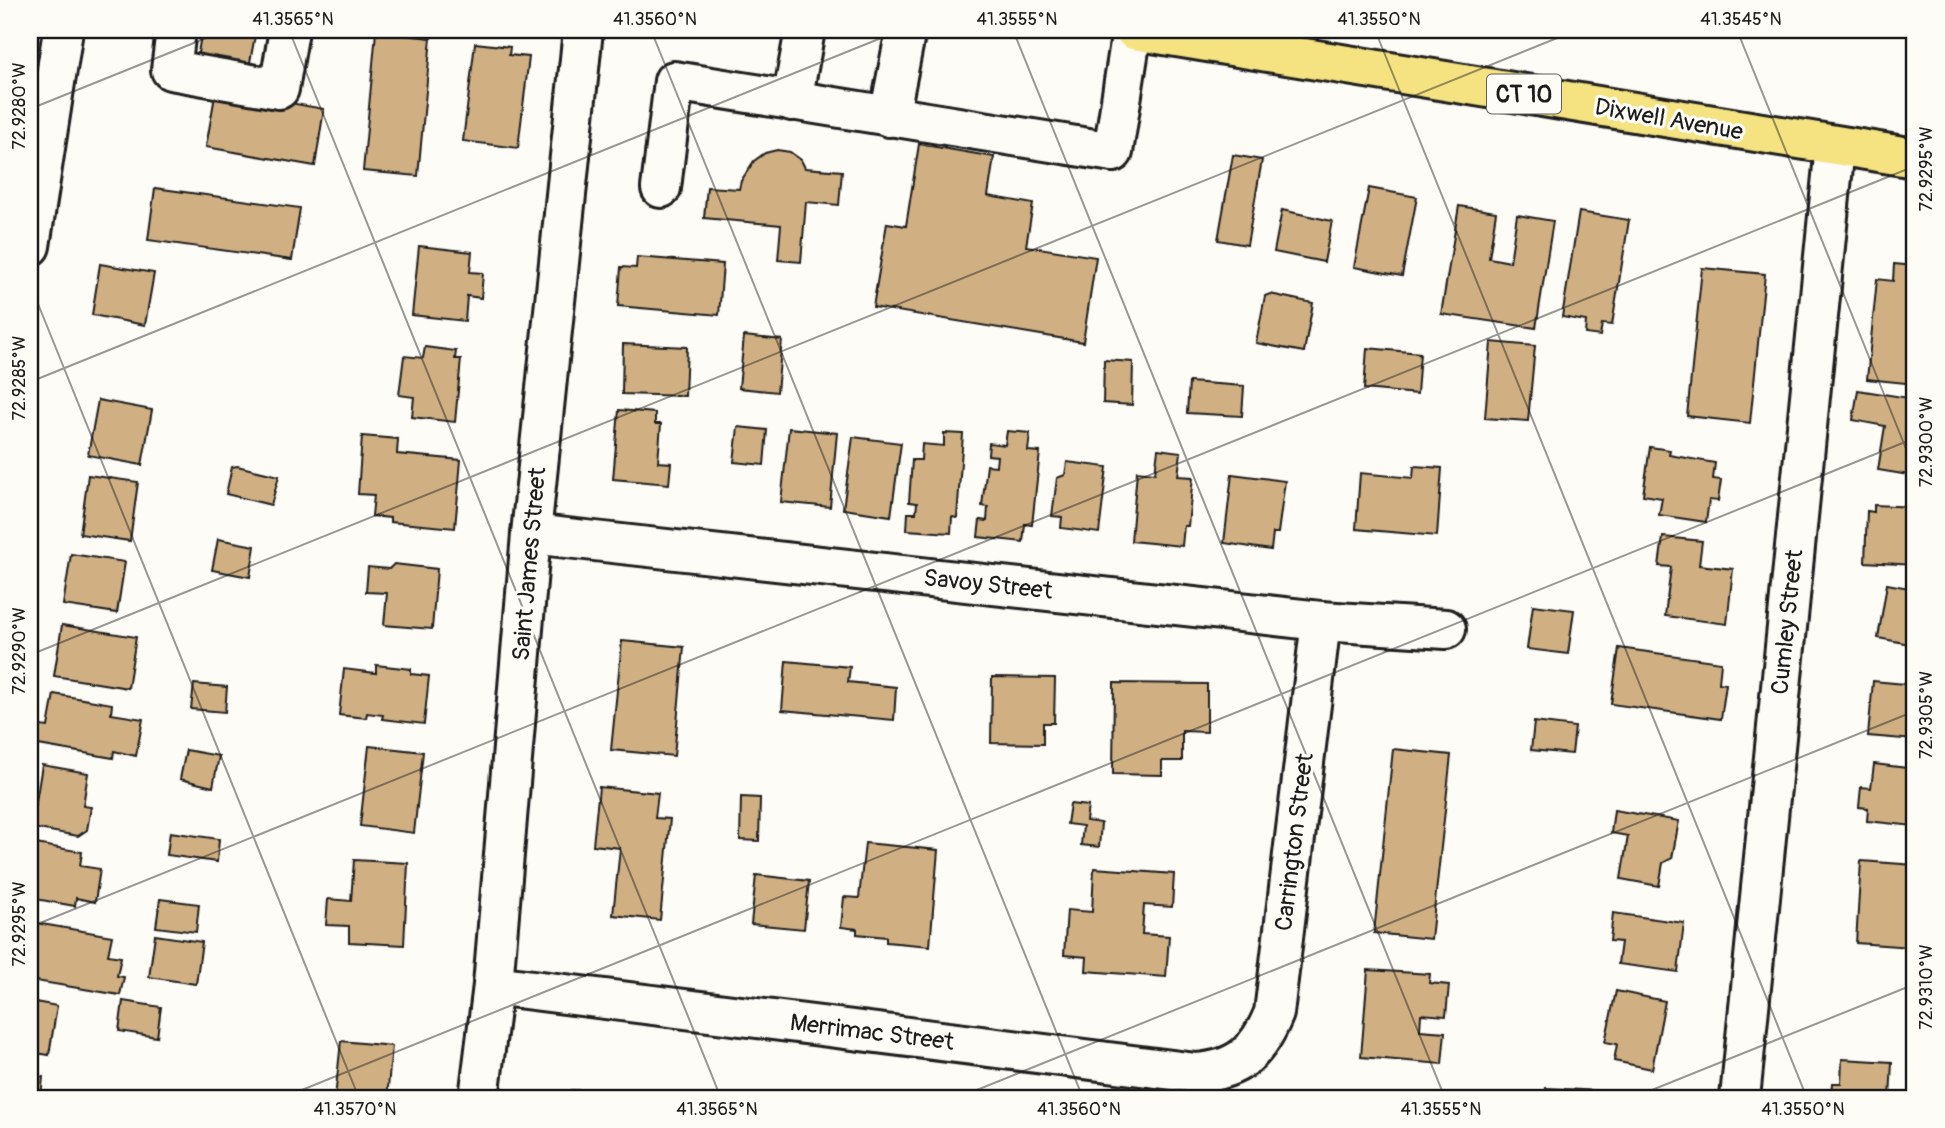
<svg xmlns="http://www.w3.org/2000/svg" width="1945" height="1128" viewBox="0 0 1945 1128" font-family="Pangolin,sans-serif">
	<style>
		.building { fill: #d0b083; stroke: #1c1c1c; stroke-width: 2 }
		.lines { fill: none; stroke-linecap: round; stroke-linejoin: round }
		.minor-casing { stroke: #1c1c1c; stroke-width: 44 }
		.major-casing { stroke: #1c1c1c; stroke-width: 44 }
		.minor { stroke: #fdfcf7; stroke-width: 38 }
		.major { stroke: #f5e382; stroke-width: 38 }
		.ticks { fill: none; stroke: #1c1c1c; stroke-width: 2; stroke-opacity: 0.45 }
		.labels { text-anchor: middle; stroke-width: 6; stroke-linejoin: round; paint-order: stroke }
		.shield { fill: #fdfcf7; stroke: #605f5e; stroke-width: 2 }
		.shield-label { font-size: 23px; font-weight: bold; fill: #1c1c1c }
		.street-label { font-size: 24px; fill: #1c1c1c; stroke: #fdfcf7 }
		.neatline { fill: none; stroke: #1c1c1c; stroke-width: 2.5 }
		.ticks-label { font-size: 18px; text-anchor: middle; fill: #1c1c1c }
	</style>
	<rect width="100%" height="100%" fill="#fdfcf7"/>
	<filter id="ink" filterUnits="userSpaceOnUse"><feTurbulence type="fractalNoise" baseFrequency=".0143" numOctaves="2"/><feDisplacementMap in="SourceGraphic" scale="14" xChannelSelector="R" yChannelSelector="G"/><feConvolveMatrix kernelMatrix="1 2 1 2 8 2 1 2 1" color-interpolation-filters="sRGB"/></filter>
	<g filter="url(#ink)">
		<g class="building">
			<polygon points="202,30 256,30 248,73 196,64"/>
			<polygon points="376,32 431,38 418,176 363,171"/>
			<polygon points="475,43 510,47 509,55 529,57 518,148 463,141"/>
			<polygon points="216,90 324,109 315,166 206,147"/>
			<polygon points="919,144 994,157 988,196 1033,204 1026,246 1096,257 1083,342 873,307 887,223 906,226"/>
			<polygon points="777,150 790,152 801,160 805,168 842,171 839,205 806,202 801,262 778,260 781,225 704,218 707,187 739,189 741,181 754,161 765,153"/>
			<polygon points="1233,155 1262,160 1247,245 1218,240"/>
			<polygon points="155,188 300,208 292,260 148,240"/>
			<polygon points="1369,188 1417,197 1402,276 1354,267"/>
			<polygon points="1459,206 1496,212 1489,258 1510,262 1517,215 1553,221 1536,328 1441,314"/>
			<polygon points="1282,210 1332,221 1324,262 1274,252"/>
			<polygon points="1579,212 1629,220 1612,325 1602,324 1600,336 1585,334 1586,321 1562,317"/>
			<polygon points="419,246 472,252 470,272 483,273 481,298 467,296 465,321 412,315"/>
			<polygon points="637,257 723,264 719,315 618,306 621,267 636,268"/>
			<polygon points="100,264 154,273 145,325 92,315"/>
			<polygon points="1894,264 1915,266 1915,384 1867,379 1877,279 1893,281"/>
			<polygon points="1702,268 1765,274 1750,423 1687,416"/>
			<polygon points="1270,294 1313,303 1304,352 1256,343 1265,296"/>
			<polygon points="744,336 782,340 777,392 739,388"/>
			<polygon points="1491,342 1535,346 1528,421 1485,418"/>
			<polygon points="623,344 687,347 685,396 622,394"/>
			<polygon points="425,347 456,351 455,359 461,359 455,422 412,417 414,397 399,395 404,356 423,358"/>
			<polygon points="1367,348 1420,353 1417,394 1364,389"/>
			<polygon points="1104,360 1133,362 1132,405 1103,403"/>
			<polygon points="1189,382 1244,386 1242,416 1187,413"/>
			<polygon points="1858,390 1915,399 1915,476 1878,470 1885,426 1853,420"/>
			<polygon points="98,400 152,410 142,465 88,455"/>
			<polygon points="619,410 655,413 655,424 661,424 658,462 671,463 669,484 613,479"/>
			<polygon points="738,427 767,430 764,465 734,462"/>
			<polygon points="789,428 837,433 830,507 781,502"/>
			<polygon points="1007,431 1030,433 1028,451 1040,452 1032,525 1025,524 1023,542 978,537 980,520 987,521 988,507 982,506 987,465 996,466 997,456 988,455 989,443 1005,445"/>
			<polygon points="944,433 963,434 957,518 952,517 951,533 907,530 908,513 916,513 917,503 909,502 912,460 921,460 922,444 944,446"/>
			<polygon points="362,436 398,439 397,454 461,460 455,528 390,522 390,518 372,516 374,495 358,494"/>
			<polygon points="853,437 901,443 891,516 843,509"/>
			<polygon points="1650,447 1670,450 1669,455 1715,463 1713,479 1721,480 1718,501 1709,500 1706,522 1659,515 1662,498 1643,495"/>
			<polygon points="1158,449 1181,452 1178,476 1193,477 1188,526 1184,526 1182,546 1131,541 1137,471 1155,473"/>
			<polygon points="1067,462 1107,467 1099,533 1061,528 1062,517 1052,516 1057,478 1065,475"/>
			<polygon points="237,466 279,476 271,505 226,494 232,467"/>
			<polygon points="1414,466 1442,468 1437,536 1356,529 1360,473 1413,478"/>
			<polygon points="1232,474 1285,481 1278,533 1273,533 1271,550 1224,543"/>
			<polygon points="88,475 138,482 130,541 80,534"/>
			<polygon points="1874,505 1915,507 1915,565 1865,562 1867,511 1874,512"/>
			<polygon points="1663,537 1702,541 1699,565 1733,569 1727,624 1665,616 1671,567 1659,566"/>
			<polygon points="218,539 255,546 250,577 212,570"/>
			<polygon points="71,554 125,562 117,613 63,605"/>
			<polygon points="394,564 437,569 432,629 384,625 387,593 366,592 368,567 389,569"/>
			<polygon points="1887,584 1915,589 1915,645 1878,638"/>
			<polygon points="1533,605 1574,610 1568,654 1527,649"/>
			<polygon points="62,625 136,637 128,688 54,676"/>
			<polygon points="622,641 684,647 674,756 611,750"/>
			<polygon points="1619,648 1721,662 1719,683 1726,684 1721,719 1611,704"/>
			<polygon points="786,661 850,667 848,682 896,687 894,720 782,710"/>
			<polygon points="376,665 411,669 411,674 429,676 424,724 382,719 383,715 367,713 366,718 339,715 344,669 376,673"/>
			<polygon points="992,677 1055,678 1054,723 1043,723 1043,744 991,743"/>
			<polygon points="1873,681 1915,685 1915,740 1868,736"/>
			<polygon points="1114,683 1207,684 1207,732 1182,731 1182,761 1162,761 1162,775 1113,774"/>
			<polygon points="194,684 227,687 225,712 191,709"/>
			<polygon points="54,694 112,704 111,714 143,719 136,756 114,751 113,758 33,744 31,739 33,725 48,727"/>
			<polygon points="1534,722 1575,727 1572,754 1531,750"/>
			<polygon points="369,746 423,752 414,833 360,826"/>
			<polygon points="1393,749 1451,755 1431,939 1374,933"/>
			<polygon points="186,750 219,756 213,787 180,779"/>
			<polygon points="1874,764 1915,769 1914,826 1867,821 1868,808 1859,807 1861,787 1871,788"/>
			<polygon points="42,765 88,773 83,806 91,807 87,830 78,836 32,828 33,820 30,819 30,807 35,808"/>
			<polygon points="599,787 658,793 655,818 670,819 660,920 613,915 620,848 593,845"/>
			<polygon points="741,797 760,798 759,841 740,840"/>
			<polygon points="1070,804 1088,806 1086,821 1101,823 1099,847 1081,845 1083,826 1067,824"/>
			<polygon points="1614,810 1679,821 1672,858 1663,863 1659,886 1621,879 1628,836 1611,833"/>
			<polygon points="170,832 219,839 217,862 167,855"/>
			<polygon points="30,843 82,852 80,866 100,869 95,902 76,898 75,906 30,898"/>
			<polygon points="865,843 938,850 930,946 886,942 886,937 857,934 857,929 841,927 844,897 859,898"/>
			<polygon points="354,860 408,863 404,945 349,942 349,926 326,925 328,899 351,901"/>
			<polygon points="1861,861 1915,865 1911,947 1856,943"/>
			<polygon points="1094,868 1174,874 1172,907 1144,905 1142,934 1169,936 1166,977 1086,971 1087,957 1064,955 1067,910 1092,912"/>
			<polygon points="756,875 809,881 804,929 751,924"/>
			<polygon points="160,899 199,904 196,932 156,927"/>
			<polygon points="1613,913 1684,923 1678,972 1618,964 1621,942 1610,941"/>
			<polygon points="30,922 112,936 108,955 121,957 117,976 124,977 120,995 30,980"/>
			<polygon points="155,935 202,942 196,984 149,977"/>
			<polygon points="1368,970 1430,974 1429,983 1449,985 1446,1016 1421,1014 1420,1030 1445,1032 1442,1064 1361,1057"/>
			<polygon points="1616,991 1665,1001 1652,1069 1614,1061 1617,1044 1605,1042"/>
			<polygon points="30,1001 57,1006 49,1055 30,1052"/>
			<polygon points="123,1001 161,1007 157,1037 119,1031"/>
			<polygon points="341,1041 392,1046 387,1098 335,1098"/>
			<polygon points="1842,1059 1892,1062 1890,1098 1835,1098 1831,1094 1832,1083 1841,1083"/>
			<polygon points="30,1076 43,1077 41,1098 30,1098"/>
			<polygon points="1546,1088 1616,1092 1615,1098 1546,1098"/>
			<polygon points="571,1090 661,1094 661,1098 571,1098"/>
		</g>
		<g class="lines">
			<defs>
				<g id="minor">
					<polyline points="176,30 171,70 279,89 289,30"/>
					<polyline points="792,101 805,30"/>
					<polyline points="889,117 906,30"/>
					<polyline points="661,188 674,81 1113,152 1132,30"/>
					<polyline points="30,246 63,30"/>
					<polyline points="531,534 1321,621 1446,629"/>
					<path d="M493 985 1196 1073C1239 1070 1258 1052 1274 1013L1321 621"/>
					<polyline points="479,1098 493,985 531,534 583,30"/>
					<polyline points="1740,1098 1835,146"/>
				</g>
				<polyline id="major" points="1134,30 1915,158"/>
			</defs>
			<use href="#minor" class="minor-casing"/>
			<use href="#major" class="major-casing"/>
			<use href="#minor" class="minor"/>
			<use href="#major" class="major"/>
		</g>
	</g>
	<path class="ticks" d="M289 30 721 1098M651 30 1083 1098M1013 30 1445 1098M1375 30 1807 1098M1737 30 1915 471M30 109 226 30M30 284 359 1098M30 382 901 30M30 655 1577 30M30 927 1915 166M282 1098 1915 438M957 1098 1915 711M1632 1098 1915 984"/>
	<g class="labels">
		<rect class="shield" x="1487" y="74.5" width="74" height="39" rx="5"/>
		<g class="shield-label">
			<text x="1524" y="102">CT 10</text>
		</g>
		<g class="street-label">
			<text transform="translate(1669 119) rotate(10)" y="8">Dixwell Avenue</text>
			<text transform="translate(529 564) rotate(-85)" y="8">Saint James Street</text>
			<text transform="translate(988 584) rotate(6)" y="8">Savoy Street</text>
			<text transform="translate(1787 622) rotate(-84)" y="8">Cumley Street</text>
			<text transform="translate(1294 842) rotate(-83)" y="8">Carrington Street</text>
			<text transform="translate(872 1032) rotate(7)" y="8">Merrimac Street</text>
		</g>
	</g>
	<rect width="1945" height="1128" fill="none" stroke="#fdfcf7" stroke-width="77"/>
	<rect x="38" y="38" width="1868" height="1052" class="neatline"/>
	<g class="ticks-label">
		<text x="293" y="25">41.3565°N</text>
		<text x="655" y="25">41.3560°N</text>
		<text x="1017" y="25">41.3555°N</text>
		<text x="1379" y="25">41.3550°N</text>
		<text x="1741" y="25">41.3545°N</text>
		<text transform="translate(19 106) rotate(-90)" y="6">72.9280°W</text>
		<text transform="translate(1926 169) rotate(-90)" y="6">72.9295°W</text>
		<text transform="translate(19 378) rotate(-90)" y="6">72.9285°W</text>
		<text transform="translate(1926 442) rotate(-90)" y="6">72.9300°W</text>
		<text transform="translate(19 651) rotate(-90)" y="6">72.9290°W</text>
		<text transform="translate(1926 715) rotate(-90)" y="6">72.9305°W</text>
		<text transform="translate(19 924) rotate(-90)" y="6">72.9295°W</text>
		<text transform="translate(1926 987) rotate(-90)" y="6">72.9310°W</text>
		<text x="355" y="1115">41.3570°N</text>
		<text x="717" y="1115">41.3565°N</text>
		<text x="1079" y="1115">41.3560°N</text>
		<text x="1441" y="1115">41.3555°N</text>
		<text x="1803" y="1115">41.3550°N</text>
	</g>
</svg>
